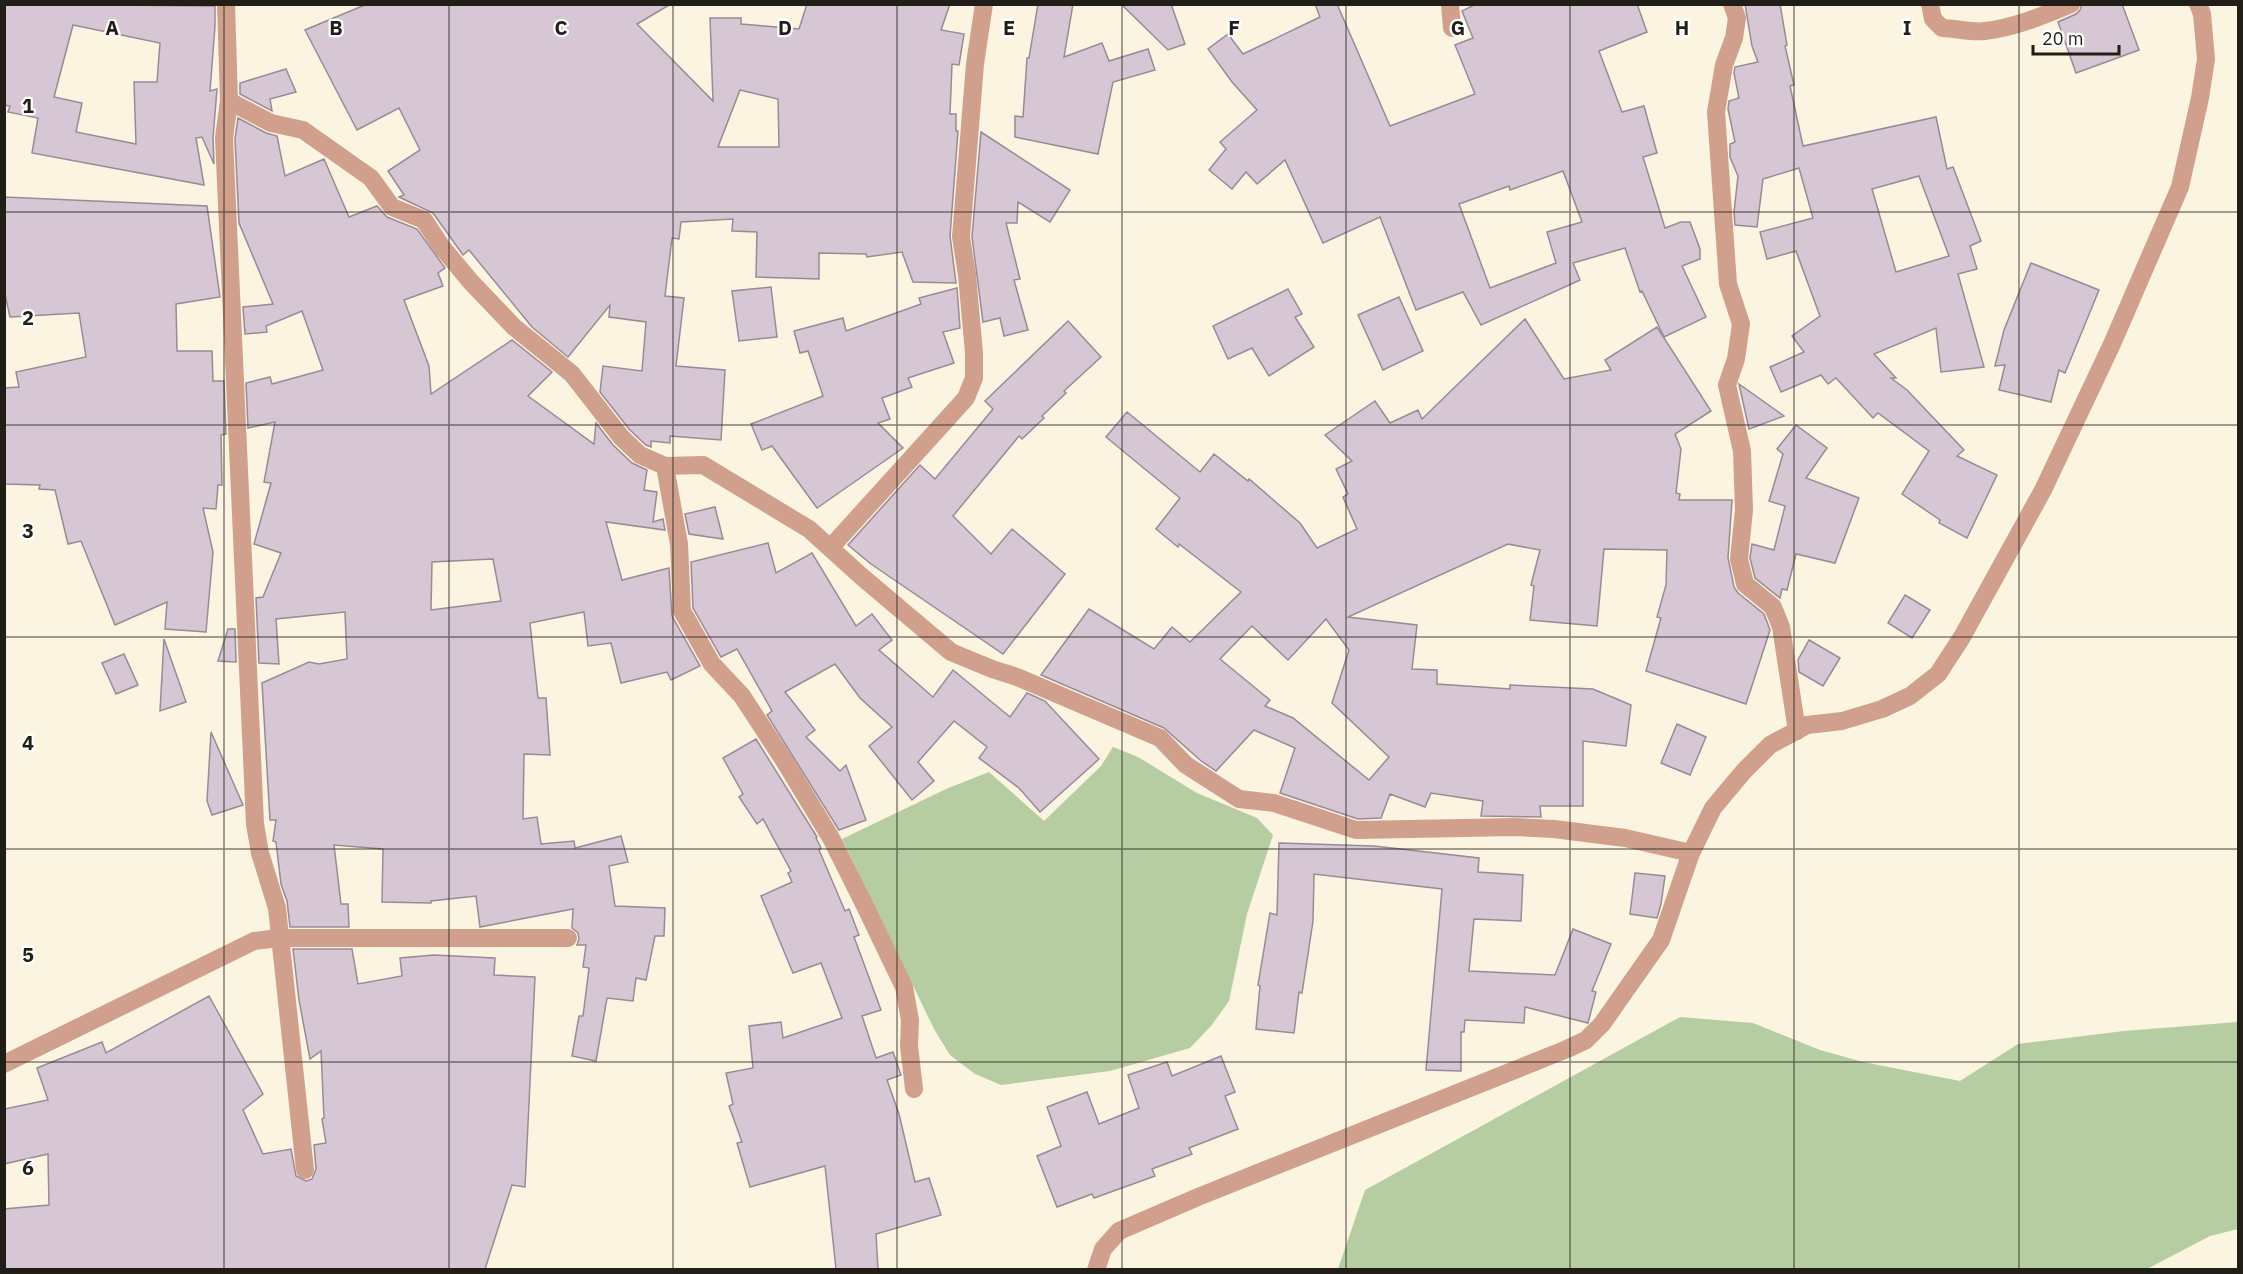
<svg xmlns="http://www.w3.org/2000/svg" width="2243" height="1274" viewBox="0 0 2243 1274" font-family="'IBM Plex Sans',sans-serif">
	<style>
		.green { fill: #b5cda1 }
		.building { fill: #d7c6d3; stroke: #9a8a97; stroke-width: 1.5; fill-rule: evenodd }
		.lines { fill: none; stroke-linecap: round; stroke-linejoin: round }
		.minor { stroke: #d0a08c; stroke-width: 18 }
		.grid { fill: none; stroke: #201e17; stroke-width: 1.5; stroke-opacity: 0.55 }
		.grid-label { font-size: 20px; text-anchor: middle; font-weight: bold; fill: #201e17; stroke: #fff; stroke-width: 4.5; stroke-linejoin: round; paint-order: stroke }
	</style>
	<rect width="100%" height="100%" fill="#faf4e1"/>
	<g class="green">
		<polygon points="1113,747 1138,757 1197,793 1257,818 1273,835 1247,914 1229,1001 1211,1026 1190,1048 1110,1071 1001,1085 975,1074 950,1055 934,1029 842,839 946,789 989,772 1044,821 1101,766"/>
		<polygon points="1680,1017 1753,1023 1820,1050 1863,1062 1960,1081 2018,1044 2124,1031 2238,1022 2238,1229 2210,1236 2145,1270 1338,1269 1365,1190"/>
	</g>
	<g class="building">
		<path d="M4 4 215 6V26L210 91 217 89 213 138 214 164 202 137 196 138 204 185 32 153 38 118 8 112 10 106 4 105ZM73 25 160 43 157 82H134L136 144 76 132 82 103 54 97Z"/>
		<path d="M367 4H671L637 24 713 101 710 18H741V24L799 29 807 4H950L941 30 964 34 959 65 952 64 950 114H956V131H958L950 236 956 283 913 282 902 252 867 257 866 254 819 253V279L756 277 757 232 732 231 733 219 681 222 679 239 672 238 665 296 684 298 676 366 725 370 721 440 670 436V443L651 441V447L646 445 629 429 600 392 603 366 642 371 646 322 609 317 610 305 568 357 532 327 469 250 463 255 433 213 399 197 404 195 388 171 420 150 399 108 357 130 305 30ZM740 90 778 99 779 147H718Z"/>
		<polygon points="1038,4 1073,4 1064,57 1102,43 1109,61 1148,49 1155,70 1113,82 1098,154 1015,137 1015,116 1023,117 1027,58 1029,58"/>
		<polygon points="1121,4 1171,4 1185,44 1168,50"/>
		<path d="M1315 4H1337L1390 126 1475 94 1455 45 1473 38 1462 11 1476 4H1637L1647 32 1599 51 1622 112 1644 106 1657 153 1643 157 1665 228 1681 222H1690L1700 249V259L1682 266 1706 317 1664 337 1642 291 1640 292 1625 248 1573 263 1580 280 1481 325 1463 292 1416 310 1380 217 1323 243 1285 160 1257 184 1246 172 1232 189 1209 170 1226 149 1220 142 1257 110 1232 82 1208 49 1228 34 1243 54 1320 17ZM1563 171 1582 222 1547 232 1556 263 1490 288 1459 204 1509 186 1510 190Z"/>
		<path d="M1745 4H1780L1787 45 1785 46 1794 85 1790 86 1803 146 1936 117 1947 169 1953 167 1981 241 1970 246 1977 269 1958 274 1984 367 1941 372 1936 328 1874 354 1896 378H1891L1907 390 1964 450 1957 456 1997 475 1967 538 1939 523 1940 520 1902 494 1929 451 1878 413 1873 418 1836 378 1828 384 1821 375 1781 392 1770 367 1804 352 1792 336 1820 316 1796 251 1767 259 1760 232 1813 218 1799 168 1763 179 1757 227 1735 225 1734 212 1738 176 1730 157V144L1735 142 1728 109 1729 101 1739 98 1734 73 1735 67 1758 62 1752 46ZM1919 176 1949 256 1896 272 1872 189Z"/>
		<polygon points="2082,4 2122,4 2139,50 2076,73 2058,22 2076,14 2080,10"/>
		<polygon points="286,69 296,92 270,99 272,111 240,94 240,83"/>
		<path d="M238 118 266 133 277 136 285 176 324 159 349 217 377 206 387 217 417 229 445 268 438 273 443 286 404 300 429 366 431 394 512 340 552 372 528 396 594 444 596 423 613 445 632 463 647 470 644 490 657 492 653 522 663 519 665 530 606 522 622 580 669 568 672 616 700 666 671 680 667 672 621 683 611 643 588 646 584 612 530 623 538 698H546L550 755 524 754 523 819 537 817 541 844 574 841 575 848 621 836 628 862 609 866 615 906 665 908 664 936H655L646 980 636 978 633 1001 607 998 596 1061 572 1056 579 1016H583L589 968 583 967 586 945H577L579 939 578 933 572 928 573 909 480 927 476 896 431 901V903L382 902 383 849 334 845 341 904H348L349 927H290L287 901 281 884 276 842 273 841 276 820H270L262 683 309 662 319 664 347 659 345 612 276 619 279 664 259 663 256 598 263 597 281 553 254 544 271 483 264 482 275 422 248 428 246 383 270 377 272 384 323 370 302 311 266 326 267 332 245 334 243 307 273 304 239 223 235 139ZM493 559 501 601 431 610 432 562Z"/>
		<polygon points="981,132 1070,190 1050,222 1018,202 1017,223 1006,223 1020,279 1014,280 1028,330 1004,336 1000,318 983,322 972,237"/>
		<polygon points="4,197 207,206 220,297 176,304 177,351 212,351 213,381 224,381 226,434 221,435 222,485 218,485 216,509 203,508 213,552 206,632 165,629 167,602 115,625 81,541 68,544 55,490 39,489 40,485 4,484 4,388 19,387 16,372 86,357 79,313 10,317 4,290"/>
		<polygon points="2031,263 2099,290 2065,373 2059,370 2051,402 1999,390 2005,365 1995,366 2004,330"/>
		<polygon points="771,287 777,337 739,341 732,291"/>
		<polygon points="957,288 960,328 943,332 954,363 908,378 912,387 882,398 890,419 878,423 903,448 817,508 772,446 762,450 751,424 823,396 808,351 800,353 794,331 843,318 846,331 921,304 919,298"/>
		<polygon points="1288,289 1302,314 1295,317 1314,347 1269,376 1252,348 1228,359 1213,326"/>
		<polygon points="1399,297 1423,351 1383,370 1358,315"/>
		<path d="M1525 319 1564 379 1611 370 1605 360 1657 327 1711 411 1675 434 1681 449 1676 493 1680 494 1679 500H1732L1728 558 1734 587 1738 593 1764 614 1770 630 1746 704 1646 671 1661 618 1657 617 1666 585 1667 550 1604 549 1597 626 1530 620 1534 586 1531 585 1540 550 1508 544 1348 617 1417 625 1412 669 1437 670V684L1510 689V685L1593 689 1631 705 1626 746 1583 741V806H1540L1541 817 1481 816 1483 801 1431 793 1425 807 1390 794 1381 818 1358 819 1280 793 1295 748 1254 730 1216 771 1200 760 1164 728 1041 675 1089 609 1154 649 1172 627 1190 642 1241 592 1179 544 1178 547 1156 529 1180 498 1106 437 1127 412 1200 472 1214 454 1248 481 1249 479 1300 523 1317 548 1357 529 1343 497 1348 494 1336 469 1352 461 1325 435 1375 401 1390 423 1418 410 1422 419ZM1326 619 1349 650 1332 703 1389 757 1369 780 1293 718 1265 706 1270 700 1220 659 1252 626 1288 660Z"/>
		<polygon points="1068,321 1101,357 1064,391 1066,393 1042,416 1044,418 1022,439 1019,436 953,516 991,554 1012,529 1065,574 1003,654 871,564 848,545 920,465 935,479 993,409 985,401"/>
		<polygon points="1739,384 1784,416 1749,429"/>
		<polygon points="1796,425 1827,448 1806,478 1859,498 1835,563 1796,554 1787,590 1782,589 1780,598 1755,578 1750,558 1752,544 1774,550 1785,506 1769,501 1783,454 1777,449"/>
		<polygon points="715,507 723,539 689,534 685,514"/>
		<polygon points="768,543 776,573 812,553 856,626 872,614 892,640 879,650 933,697 953,670 1010,717 1027,693 1045,701 1099,759 1040,812 1019,788 979,758 987,747 954,721 918,762 934,781 912,800 869,746 892,727 860,698 835,664 785,692 815,730 806,737 840,771 846,765 866,820 839,830 767,715 772,711 737,649 721,657 693,608 691,562"/>
		<polygon points="1905,595 1930,610 1912,638 1888,623"/>
		<polygon points="228,629 235,629 236,662 218,661"/>
		<polygon points="164,639 186,702 160,711"/>
		<polygon points="1809,640 1840,658 1823,686 1799,672 1798,660"/>
		<polygon points="124,654 138,685 116,694 102,663"/>
		<polygon points="1677,724 1706,737 1690,775 1661,763"/>
		<polygon points="211,732 243,805 212,815 207,801"/>
		<polygon points="756,739 817,837 816,838 821,848 819,850 845,911 849,909 859,935 854,937 881,1010 862,1016 876,1058 893,1052 901,1075 887,1080 899,1114 915,1182 929,1178 941,1215 876,1234 878,1269 836,1269 825,1166 750,1187 737,1143 742,1142 729,1106 733,1104 726,1073 753,1068 749,1026 781,1022 783,1038 842,1018 821,963 793,973 761,896 792,882 788,873 791,871 763,819 757,824 739,797 743,794 723,758"/>
		<polygon points="1279,843 1374,846 1479,858 1478,872 1523,875 1521,921 1474,919 1469,971 1555,975 1573,929 1611,944 1592,991 1596,992 1588,1023 1525,1007 1524,1023 1465,1020 1464,1032 1461,1032 1461,1071 1426,1070 1442,889 1314,874 1313,921 1302,993 1299,992 1294,1033 1256,1029 1260,986 1258,985 1270,913 1277,915"/>
		<polygon points="1635,873 1665,876 1661,904 1657,918 1630,914"/>
		<polygon points="293,949 352,949 358,984 402,976 400,958 434,955 495,958 494,975 535,977 525,1187 512,1185 485,1269 4,1269 4,1209 49,1205 48,1154 4,1164 4,1109 48,1100 37,1068 102,1042 106,1053 209,996 263,1094 243,1110 263,1154 291,1149 296,1176 306,1181 312,1179 316,1169 314,1145 326,1143 322,1119 324,1118 321,1051 310,1059 299,1000"/>
		<polygon points="1221,1056 1235,1092 1225,1096 1238,1129 1189,1148 1192,1154 1152,1169 1155,1176 1094,1198 1092,1194 1057,1207 1037,1156 1061,1146 1047,1107 1087,1092 1099,1124 1139,1108 1128,1075 1167,1062 1172,1076"/>
	</g>
	<g class="lines">
		<g class="minor">
			<polyline points="226,4 229,101 224,138 255,824 260,853 277,908 305,1170"/>
			<polyline points="1450,4 1452,28"/>
			<polyline points="1732,4 1737,18 1734,38 1724,65 1716,112 1728,284 1741,324 1736,359 1727,385 1742,451 1744,510 1739,559 1745,584 1773,607 1781,627 1797,731"/>
			<path d="M1930 4 1933 19 1942 28C1956 28 1971 33 1985 31 2013 28 2045 15 2071 4"/>
			<polyline points="229,101 271,123 303,130 371,178 392,207 424,220 441,246 471,282 514,327 572,374 621,437 640,455 665,466 703,465 809,529 861,576 951,652 992,669 1017,677 1160,738 1186,765 1239,799 1274,803 1356,830 1515,827 1554,829 1625,838 1691,853"/>
			<polyline points="665,466 679,544 682,611 712,664 742,696 785,762 831,838 865,906 904,987 910,1020 909,1046 914,1089"/>
			<polyline points="831,547 966,398 974,378 974,353 967,275 961,237 975,64 984,4"/>
			<polyline points="4,1064 254,941 279,938 568,938"/>
			<polyline points="1096,1270 1103,1249 1119,1231 1198,1197 1567,1049 1586,1040 1602,1024 1661,940 1691,853 1713,808 1744,771 1770,745 1807,725 1842,721 1882,709 1910,696 1938,674 1962,637 2043,490 2112,344 2180,187 2200,98 2206,59 2202,14 2198,4"/>
		</g>
	</g>
	<path class="grid" d="M224 4V1270M449 4V1270M673 4V1270M897 4V1270M1122 4V1270M1346 4V1270M1570 4V1270M1794 4V1270M2019 4V1270M4 212H2238M4 425H2238M4 637H2238M4 849H2238M4 1062H2238"/>
	<g class="grid-label">
		<text x="112" y="35">A</text>
		<text x="336" y="35">B</text>
		<text x="561" y="35">C</text>
		<text x="785" y="35">D</text>
		<text x="1009" y="35">E</text>
		<text x="1234" y="35">F</text>
		<text x="1458" y="35">G</text>
		<text x="1682" y="35">H</text>
		<text x="1907" y="35">I</text>
		<text x="28" y="113">1</text>
		<text x="28" y="325">2</text>
		<text x="28" y="538">3</text>
		<text x="28" y="750">4</text>
		<text x="28" y="962">5</text>
		<text x="28" y="1175">6</text>
	</g>
	<rect width="2243" height="1274" fill="none" stroke="#201e17" stroke-width="12"/>
	<path d="M2033 45v9h86v-9" fill="none" stroke="#201e17" stroke-width="3"/>
	<text x="2042" y="45" font-size="18" fill="#201e17" stroke="#ffffff" stroke-width="4.5" paint-order="stroke">20 m</text>
</svg>
